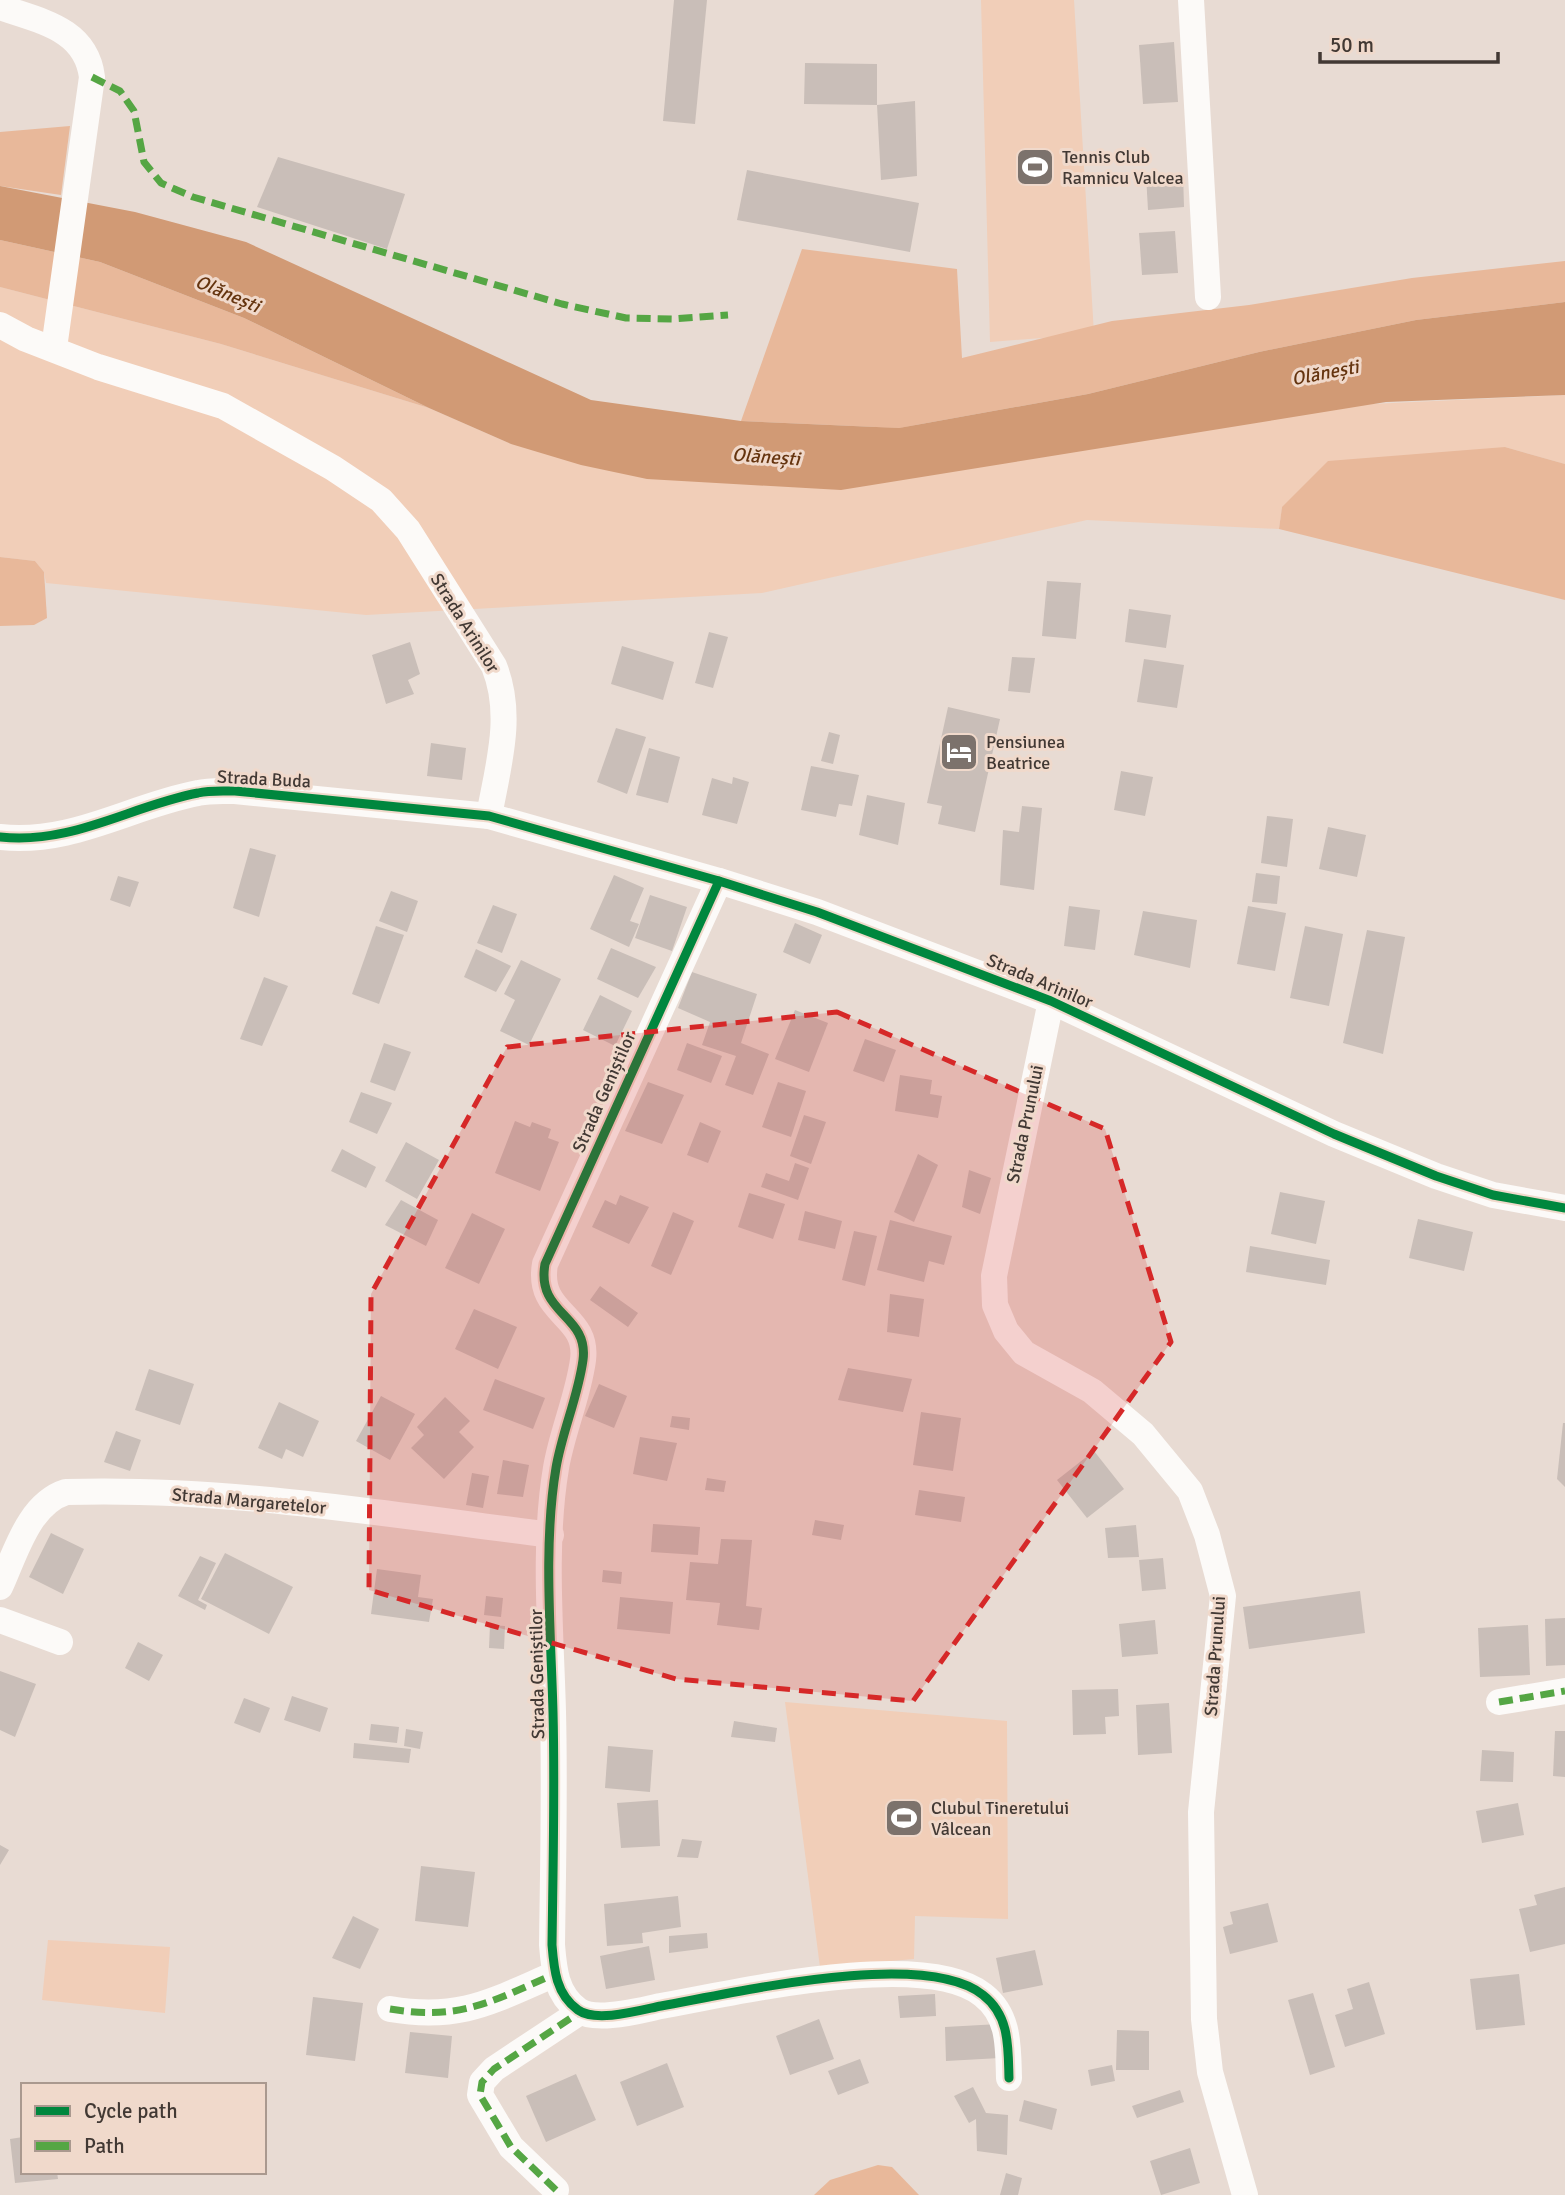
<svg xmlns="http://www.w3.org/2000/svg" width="1565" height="2195" viewBox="0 0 1565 2195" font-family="Signika,sans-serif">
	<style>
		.green { fill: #f1ceb8 }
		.forest { fill: #e8b89a }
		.water { fill: #d19a75 }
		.building { fill: #c9beb8 }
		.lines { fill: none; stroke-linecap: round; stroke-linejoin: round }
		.minor { stroke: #fcfaf8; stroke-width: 26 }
		.quiet { stroke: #55a644; stroke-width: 7; stroke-dasharray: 14 7; stroke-linecap: butt }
		.cycleway-casing { stroke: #f0d9cb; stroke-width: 13 }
		.cycleway { stroke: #00873e; stroke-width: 9 }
		.marked { fill: #d62828; fill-opacity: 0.2; stroke: #d62828; stroke-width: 5; stroke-dasharray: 14 9; stroke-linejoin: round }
		.labels { text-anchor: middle; stroke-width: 6; stroke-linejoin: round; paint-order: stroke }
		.poi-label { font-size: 18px; fill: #423934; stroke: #f0d9cb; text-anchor: start }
		.street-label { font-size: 18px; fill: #423934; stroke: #f0d9cb }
		.water-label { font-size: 19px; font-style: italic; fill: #65340f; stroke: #f0d9cb }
	</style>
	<rect width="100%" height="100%" fill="#e8dbd3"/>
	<g class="green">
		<polygon points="981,0 1074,0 1094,334 990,342"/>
		<polygon points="0,287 221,344 429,408 511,444 1565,395 1565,464 1505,447 1282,507 1279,529 1087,520 762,593 366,615 46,583 44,572 35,561 0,557"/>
		<polygon points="785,1702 1007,1721 1008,1919 915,1916 914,1959 820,1967"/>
		<polygon points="48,1940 170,1947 165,2013 42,2000"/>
	</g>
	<g class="forest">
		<polygon points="70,126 61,195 0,186 0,132"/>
		<polygon points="0,240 100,262 244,318 429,408 221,344 0,287"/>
		<polygon points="802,249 957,269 962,358 1112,321 1249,305 1412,278 1565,261 1565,302 1416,320 1259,352 1088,394 899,428 741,421"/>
		<polygon points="1505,447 1565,464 1565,600 1279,529 1282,507 1328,461"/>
		<polygon points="0,557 35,561 44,572 47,618 34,625 0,626"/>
		<polygon points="878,2165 892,2167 919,2195 814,2195 830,2180"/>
	</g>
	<polygon class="water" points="0,186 135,212 246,242 591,400 741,421 899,428 1088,394 1259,352 1416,320 1565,302 1565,395 1386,402 841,490 647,479 581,465 511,444 429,408 244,318 100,262 0,240"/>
	<g class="building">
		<polygon points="674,0 707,0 695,124 663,121"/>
		<polygon points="1174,42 1178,102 1143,104 1139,45"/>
		<polygon points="805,63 877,64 877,105 915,101 917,176 881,180 877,105 804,104"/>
		<polygon points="278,157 405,194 387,249 257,207"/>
		<polygon points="747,170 919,203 910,252 737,220"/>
		<polygon points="1183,173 1184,207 1148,210 1146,175"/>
		<polygon points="1175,231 1178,273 1142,275 1139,233"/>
		<polygon points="1047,581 1081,583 1076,639 1042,636"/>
		<polygon points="1129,609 1171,615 1166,648 1125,642"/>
		<polygon points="709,632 728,637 713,688 695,683"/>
		<polygon points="410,642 420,674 408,680 414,694 386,704 372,655"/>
		<polygon points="622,646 674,662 663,700 611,684"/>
		<polygon points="1012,657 1035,658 1030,693 1008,691"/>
		<polygon points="1144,659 1184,665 1177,708 1137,702"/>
		<polygon points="948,707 1000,719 975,832 938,824 942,806 927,803"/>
		<polygon points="616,728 646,737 627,794 597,782"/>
		<polygon points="829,732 840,735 833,764 821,761"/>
		<polygon points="431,743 466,748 462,780 427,776"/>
		<polygon points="649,748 680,757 668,803 636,795"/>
		<polygon points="811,766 859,775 852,806 839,804 836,817 801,810"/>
		<polygon points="1121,771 1153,777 1145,816 1114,810"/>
		<polygon points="733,777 749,782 737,824 702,815 712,778 732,784"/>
		<polygon points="867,795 905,803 898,845 859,835"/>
		<polygon points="1022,806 1042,808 1034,890 1000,885 1003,830 1019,832"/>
		<polygon points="1267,816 1293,819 1287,867 1261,863"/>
		<polygon points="1328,827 1366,835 1357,877 1319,869"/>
		<polygon points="250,848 276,855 259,917 233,908"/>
		<polygon points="1256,873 1280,876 1277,904 1252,902"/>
		<polygon points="614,875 644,888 630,921 639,924 629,947 590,929"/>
		<polygon points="118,876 139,882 130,907 110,900"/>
		<polygon points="391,891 418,901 407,932 379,921"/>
		<polygon points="650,895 687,907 672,951 635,938"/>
		<polygon points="493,905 517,914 502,953 477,943"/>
		<polygon points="1069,906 1100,910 1095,950 1064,946"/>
		<polygon points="1248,906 1286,913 1275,971 1237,964"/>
		<polygon points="1143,911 1197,920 1190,968 1134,955"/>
		<polygon points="795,923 822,935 810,964 783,952"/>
		<polygon points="376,926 404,935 379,1004 352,994"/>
		<polygon points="1305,926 1343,934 1329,1006 1290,998"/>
		<polygon points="1367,930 1405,937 1383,1054 1343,1043"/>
		<polygon points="611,948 656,967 638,998 597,979"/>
		<polygon points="476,949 511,966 496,992 464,977"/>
		<polygon points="521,960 561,979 529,1045 500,1031 515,1000 504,994"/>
		<polygon points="692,972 757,994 741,1043 769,1054 753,1095 725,1085 736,1056 702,1045 710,1022 678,1008"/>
		<polygon points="264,977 288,986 262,1046 240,1039"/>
		<polygon points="600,995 632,1011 615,1046 583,1030"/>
		<polygon points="795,1010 828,1023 809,1072 775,1059"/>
		<polygon points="865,1039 896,1050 884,1082 853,1071"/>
		<polygon points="384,1043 411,1052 395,1091 370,1082"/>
		<polygon points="687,1043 722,1056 711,1083 677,1070"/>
		<polygon points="900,1075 932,1080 930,1094 942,1096 938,1118 895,1111"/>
		<polygon points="648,1082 684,1095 662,1144 625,1131"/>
		<polygon points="778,1082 806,1091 791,1137 762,1127"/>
		<polygon points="361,1092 392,1103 377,1134 349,1122"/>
		<polygon points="804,1115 826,1122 811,1164 790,1156"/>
		<polygon points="515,1121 530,1127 532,1122 551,1129 548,1138 559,1142 540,1191 495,1173"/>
		<polygon points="700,1122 721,1131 708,1163 687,1155"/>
		<polygon points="406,1142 439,1160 417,1199 385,1181"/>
		<polygon points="342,1149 376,1167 366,1188 331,1171"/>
		<polygon points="918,1154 938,1165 914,1222 894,1212"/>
		<polygon points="795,1163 809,1168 798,1200 761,1187 766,1173 789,1181"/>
		<polygon points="969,1170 991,1178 980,1214 962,1207"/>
		<polygon points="1280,1192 1325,1201 1316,1244 1271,1234"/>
		<polygon points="749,1193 785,1204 773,1239 738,1227"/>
		<polygon points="620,1195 649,1207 629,1244 592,1227 605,1200 616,1205"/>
		<polygon points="401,1200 438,1220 426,1246 385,1225"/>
		<polygon points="805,1211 842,1221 835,1249 798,1240"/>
		<polygon points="673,1212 694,1221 671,1275 651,1266"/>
		<polygon points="472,1213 505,1229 479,1284 445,1268"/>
		<polygon points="1418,1219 1473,1232 1464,1271 1409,1258"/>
		<polygon points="890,1220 952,1236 944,1265 929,1261 924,1282 877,1270"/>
		<polygon points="854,1231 877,1236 865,1286 842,1280"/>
		<polygon points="1250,1246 1330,1260 1326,1285 1246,1272"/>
		<polygon points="600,1286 638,1313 628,1327 590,1300"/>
		<polygon points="890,1294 924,1299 919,1337 887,1332"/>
		<polygon points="474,1309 517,1327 498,1369 455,1349"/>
		<polygon points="848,1368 912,1379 903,1412 838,1400"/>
		<polygon points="149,1369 194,1384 180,1425 135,1410"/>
		<polygon points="495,1379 545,1398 533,1429 483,1410"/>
		<polygon points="599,1384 627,1396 614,1428 585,1416"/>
		<polygon points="381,1396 415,1414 390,1460 356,1441"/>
		<polygon points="445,1397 470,1421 459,1432 474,1447 444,1479 411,1448 424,1435 417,1427"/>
		<polygon points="279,1402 319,1421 303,1457 286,1449 282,1459 258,1448"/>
		<polygon points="921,1412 961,1418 953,1471 913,1465"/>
		<polygon points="672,1416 690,1418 689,1430 670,1427"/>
		<polygon points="1563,1423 1565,1423 1565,1487 1557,1479"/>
		<polygon points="116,1431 141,1440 130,1471 104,1462"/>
		<polygon points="640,1437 677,1443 667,1481 633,1474"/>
		<polygon points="1094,1451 1124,1489 1087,1518 1057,1480"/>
		<polygon points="503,1460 529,1465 523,1497 497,1494"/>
		<polygon points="472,1473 489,1476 483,1508 466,1505"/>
		<polygon points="707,1478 726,1481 724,1492 705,1490"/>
		<polygon points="919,1490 965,1497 961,1522 915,1515"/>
		<polygon points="815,1520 844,1525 841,1540 812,1535"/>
		<polygon points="653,1524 700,1527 698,1555 651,1552"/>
		<polygon points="1136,1525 1139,1557 1108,1558 1105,1528"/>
		<polygon points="51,1533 84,1549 63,1594 29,1577"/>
		<polygon points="721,1539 752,1540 746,1606 762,1608 759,1630 717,1625 720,1603 686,1600 690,1562 718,1564"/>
		<polygon points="225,1553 293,1587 269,1634 201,1599"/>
		<polygon points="200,1556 216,1563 198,1600 207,1605 205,1610 178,1596"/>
		<polygon points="1163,1558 1166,1589 1142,1591 1139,1560"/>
		<polygon points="377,1569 421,1575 418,1597 433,1599 429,1622 371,1614"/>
		<polygon points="603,1570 622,1572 621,1584 602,1582"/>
		<polygon points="1360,1591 1365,1633 1249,1649 1243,1607"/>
		<polygon points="486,1596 503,1598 501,1617 484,1615"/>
		<polygon points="620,1597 673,1602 670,1634 617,1629"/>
		<polygon points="1565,1618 1565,1665 1546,1666 1545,1619"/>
		<polygon points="1155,1620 1158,1654 1122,1657 1119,1624"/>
		<polygon points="490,1625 505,1626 504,1649 489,1648"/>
		<polygon points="1528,1625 1530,1675 1480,1677 1478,1628"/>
		<polygon points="138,1642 163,1655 149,1681 125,1668"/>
		<polygon points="0,1671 36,1684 15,1737 0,1730"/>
		<polygon points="1118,1689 1119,1716 1105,1717 1106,1734 1073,1735 1072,1690"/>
		<polygon points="292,1696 328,1708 320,1732 284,1720"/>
		<polygon points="244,1698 270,1708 260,1733 234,1723"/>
		<polygon points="1169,1703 1172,1753 1138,1755 1136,1705"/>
		<polygon points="734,1721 777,1728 775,1742 731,1737"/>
		<polygon points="371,1724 399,1727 397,1743 369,1740"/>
		<polygon points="406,1729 423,1732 420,1749 404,1746"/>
		<polygon points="1555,1731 1565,1731 1565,1777 1553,1776"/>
		<polygon points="354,1743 411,1749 409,1763 353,1758"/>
		<polygon points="608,1746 653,1750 650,1792 605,1788"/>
		<polygon points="1482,1750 1514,1752 1513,1782 1480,1781"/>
		<polygon points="658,1800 660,1846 621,1848 617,1803"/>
		<polygon points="1518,1803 1524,1835 1482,1843 1476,1811"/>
		<polygon points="682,1839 702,1841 698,1858 677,1857"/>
		<polygon points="0,1845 9,1850 0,1865"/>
		<polygon points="421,1866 475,1872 468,1927 415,1921"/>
		<polygon points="1565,1887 1565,1944 1530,1952 1519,1909 1537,1905 1534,1895"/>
		<polygon points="678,1896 681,1927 642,1933 643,1943 607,1946 604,1904"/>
		<polygon points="1268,1903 1278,1942 1230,1954 1223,1927 1233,1924 1230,1912"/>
		<polygon points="353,1916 379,1929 360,1969 332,1958"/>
		<polygon points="707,1933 708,1948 669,1953 669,1936"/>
		<polygon points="649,1946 655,1980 606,1989 600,1956"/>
		<polygon points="1035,1950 1043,1985 1003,1993 996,1958"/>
		<polygon points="1519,1974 1525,2025 1476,2030 1470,1979"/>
		<polygon points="1369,1982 1385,2034 1345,2047 1335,2015 1353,2009 1347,1989"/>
		<polygon points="1313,1993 1335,2067 1310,2075 1288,2000"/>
		<polygon points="935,1994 936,2016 900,2018 898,1996"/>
		<polygon points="313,1997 363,2003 355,2061 306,2055"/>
		<polygon points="819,2019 834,2059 790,2075 776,2036"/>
		<polygon points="999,2024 1000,2058 946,2061 945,2027"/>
		<polygon points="1117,2030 1149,2031 1149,2070 1116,2070"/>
		<polygon points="410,2032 452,2036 448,2078 405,2073"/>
		<polygon points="860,2059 869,2083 838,2095 828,2071"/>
		<polygon points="667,2063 684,2107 637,2126 620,2082"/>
		<polygon points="1112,2065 1115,2081 1091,2086 1088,2070"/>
		<polygon points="576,2074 596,2120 546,2142 526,2096"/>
		<polygon points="973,2087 986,2113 1008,2115 1007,2155 977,2151 976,2119 969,2123 954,2096"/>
		<polygon points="1180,2090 1184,2102 1137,2118 1132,2106"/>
		<polygon points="1024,2100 1057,2109 1052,2130 1019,2121"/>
		<polygon points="23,2137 23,2172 57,2172 58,2179 15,2183 10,2139"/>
		<polygon points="1190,2148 1200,2183 1161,2195 1150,2161"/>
		<polygon points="1006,2173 1022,2178 1018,2195 1000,2195"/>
	</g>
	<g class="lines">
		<g class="minor">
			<polyline points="1191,0 1208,297"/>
			<path d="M0 7C39 21 86 28 92 77L54 348"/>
			<path d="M0 325 26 339 98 367 223 406 333 468 381 500 408 530 494 666C514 715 498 766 489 816"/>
			<path d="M0 837C72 845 130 806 198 793 210 790 223 791 235 791L489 816 719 881 817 912 1051 1001 1334 1134 1436 1176 1493 1195 1565 1208"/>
			<path d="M719 881 545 1264C536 1315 589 1314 583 1360 578 1397 562 1432 556 1468 543 1545 551 1634 553 1712 555 1789 553 1867 552 1945 554 1970 556 1994 578 2010 596 2023 641 2010 661 2006 734 1993 924 1948 983 1995 1010 2016 1008 2047 1009 2078"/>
			<polyline points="1051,1001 994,1276 995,1305 1006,1331 1024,1353 1092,1391 1143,1434 1190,1491 1207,1535 1223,1596 1201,1812 1204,2019 1210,2072 1245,2195"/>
			<path d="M0 1587C15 1555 28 1504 66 1492 228 1487 391 1515 551 1535"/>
			<polyline points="0,1620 60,1642"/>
			<polyline points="1499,1702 1565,1691"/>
			<path d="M390 2009C461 2021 492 2001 555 1974"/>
			<polyline points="556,2190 511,2147 480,2095 482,2082 494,2069 580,2012"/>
		</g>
		<g class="quiet">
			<polyline points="92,77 120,91 134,111 144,162 161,183 193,197 562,304 626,318 673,319 728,315"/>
			<polyline points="1499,1702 1565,1691"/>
			<path d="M390 2009C461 2021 492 2001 555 1974"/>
			<polyline points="556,2190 511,2147 480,2095 482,2082 494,2069 580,2012"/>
		</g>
		<defs>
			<g id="cycleway">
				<path d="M0 837C72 845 130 806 198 793 210 790 223 791 235 791L489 816 719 881 817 912 1051 1001 1334 1134 1436 1176 1493 1195 1565 1208"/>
				<path d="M719 881 545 1264C536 1315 589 1314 583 1360 578 1397 562 1432 556 1468 543 1545 551 1634 553 1712 555 1789 553 1867 552 1945 554 1970 556 1994 578 2010 596 2023 641 2010 661 2006 734 1993 924 1948 983 1995 1010 2016 1008 2047 1009 2078"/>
			</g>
		</defs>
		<use href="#cycleway" class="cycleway-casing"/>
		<use href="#cycleway" class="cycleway"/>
	</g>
	<path class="marked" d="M837 1012 1105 1129 1171 1342 913 1701 676 1679 369 1590 371 1294 507 1047Z"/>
	<defs>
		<symbol id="stadium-square" viewBox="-11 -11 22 22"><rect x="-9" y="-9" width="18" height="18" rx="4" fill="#7c726c" stroke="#f0d9cb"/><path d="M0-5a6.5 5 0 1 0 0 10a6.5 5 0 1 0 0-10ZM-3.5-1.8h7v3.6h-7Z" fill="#fff"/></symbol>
		<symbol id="hotel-square" viewBox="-11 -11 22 22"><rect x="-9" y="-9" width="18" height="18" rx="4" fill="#7c726c" stroke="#f0d9cb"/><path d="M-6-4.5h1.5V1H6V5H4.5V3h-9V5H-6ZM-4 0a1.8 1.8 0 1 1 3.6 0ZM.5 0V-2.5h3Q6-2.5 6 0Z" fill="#fff"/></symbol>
	</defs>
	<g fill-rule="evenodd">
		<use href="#stadium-square" x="1013" y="145" width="44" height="44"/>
		<use href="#hotel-square" x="937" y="730" width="44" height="44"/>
		<use href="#stadium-square" x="882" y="1796" width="44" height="44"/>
	</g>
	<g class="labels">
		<g class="poi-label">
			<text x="1062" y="163">Tennis Club<tspan x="1062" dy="21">Ramnicu Valcea</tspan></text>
			<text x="986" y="748">Pensiunea<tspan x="986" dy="21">Beatrice</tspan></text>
			<text x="931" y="1814">Clubul Tineretului<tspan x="931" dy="21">Vâlcean</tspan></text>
		</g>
		<g class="street-label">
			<text transform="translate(465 623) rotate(58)" y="6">Strada Arinilor</text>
			<text transform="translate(264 779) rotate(3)" y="6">Strada Buda</text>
			<text transform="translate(1040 981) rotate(23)" y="6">Strada Arinilor</text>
			<text transform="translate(604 1092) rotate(-66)" y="6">Strada Geniștilor</text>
			<text transform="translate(1025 1124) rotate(-78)" y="6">Strada Prunului</text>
			<text transform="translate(249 1501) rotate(5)" y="6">Strada Margaretelor</text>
			<text transform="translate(1215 1656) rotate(-86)" y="6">Strada Prunului</text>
			<text transform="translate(537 1674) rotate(-91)" y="6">Strada Geniștilor</text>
		</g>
		<g class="water-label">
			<text transform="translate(228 293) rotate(23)" y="7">Olănești</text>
			<text transform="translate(1325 372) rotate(-11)" y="7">Olănești</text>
			<text transform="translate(766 456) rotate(4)" y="7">Olănești</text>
		</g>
	</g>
	<rect x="21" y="2083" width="245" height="91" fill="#f0d9cb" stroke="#aa998f" stroke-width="2"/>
	<rect x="35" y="2106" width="35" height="10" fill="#00873e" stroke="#aa998f" stroke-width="2"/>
	<text x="84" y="2118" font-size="21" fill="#423934">Cycle path</text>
	<rect x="35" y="2141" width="35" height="10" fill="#55a644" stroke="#aa998f" stroke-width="2"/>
	<text x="84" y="2153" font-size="21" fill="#423934">Path</text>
	<path d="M1320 52v10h178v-10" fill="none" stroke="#423934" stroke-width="3.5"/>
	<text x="1330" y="52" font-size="21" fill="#423934" stroke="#f0d9cb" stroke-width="5" paint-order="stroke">50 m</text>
</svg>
